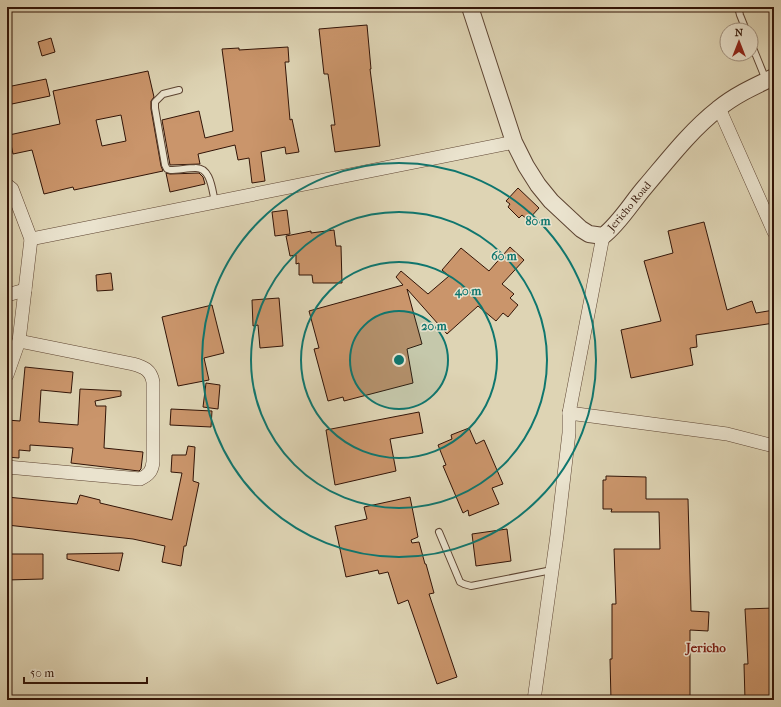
<svg xmlns="http://www.w3.org/2000/svg" width="781" height="707" viewBox="0 0 781 707" font-family="'IM FELL French Canon',serif">
	<style>
		.building { fill: #ca956b; stroke: #321407; fill-rule: evenodd }
		.lines { fill: none; stroke-linecap: round; stroke-linejoin: round }
		.service-casing { stroke: #5d4432; stroke-width: 8 }
		.minor-casing { stroke: #5d4432; stroke-width: 14 }
		.tertiary-casing { stroke: #5d4432; stroke-width: 18 }
		.service { stroke: #eae3ce; stroke-width: 6 }
		.minor { stroke: #eae3ce; stroke-width: 13 }
		.tertiary { stroke: #eae3ce; stroke-width: 16 }
		.ring { fill: none; stroke: #0f766e; stroke-width: 2 }
		.labels { text-anchor: middle; stroke-width: 3; stroke-linejoin: round; paint-order: stroke }
		.street-label { font-size: 11px; fill: #321407; stroke: #eae3ce }
		.quarter-label { font-size: 13px; font-weight: bold; fill: #7a1f14; stroke: #eae3ce }
		.centre { fill: #0f766e; stroke: #eae3ce; stroke-width: 2 }
		.ring-label { font-size: 12px; text-anchor: middle; font-weight: bold; fill: #0f766e; stroke: #eae3ce; stroke-width: 3; stroke-linejoin: round; paint-order: stroke }
	</style>
	<rect width="100%" height="100%" fill="#ded4b4"/>
	<filter id="stains"><feTurbulence type="fractalNoise" baseFrequency=".005" numOctaves="4"/><feColorMatrix values="0 0 0 0 .2 0 0 0 0 .09 0 0 0 0 .02 0 0 0 .5 -.17"/></filter>
	<radialGradient id="worn" r=".72"><stop offset=".6" stop-color="#630" stop-opacity="0"/><stop offset="1" stop-color="#630" stop-opacity=".3"/></radialGradient>
	<g class="building">
		<polygon points="367,25 371,69 370,69 380,146 335,152 331,125 335,125 328,74 324,74 319,29"/>
		<polygon points="51,38 55,52 42,56 38,42"/>
		<polygon points="288,47 289,62 285,62 290,120 292,119 299,152 286,154 285,147 261,152 265,181 252,183 249,158 238,160 235,145 198,154 200,164 170,165 162,120 199,111 205,138 233,131 222,49 239,48 239,50"/>
		<path d="M148 71 154 97 151 101V109L161 166 163 171 74 190 73 187 44 194 32 150 13 154 9 135 60 124 53 91ZM121 115 126 141 102 146 96 120Z"/>
		<polygon points="46,79 50,96 7,105 7,87"/>
		<polygon points="166,173 170,174 199,173 203,177 205,184 170,192"/>
		<polygon points="518,188 539,208 528,220 522,215 519,218 508,207 510,204 506,201"/>
		<polygon points="287,210 290,234 275,236 272,212"/>
		<polygon points="704,222 727,310 752,301 756,313 774,310 774,323 696,335 697,347 690,348 693,365 631,378 621,330 661,321 644,261 673,253 668,231"/>
		<polygon points="334,230 336,246 341,246 342,283 313,283 312,275 299,275 299,263 296,264 296,255 290,256 286,236 311,231 311,233"/>
		<polygon points="510,247 524,260 502,284 514,294 510,298 518,305 508,317 503,313 496,321 478,306 447,334 407,289 422,344 407,349 413,383 344,401 343,397 328,401 314,349 319,348 309,311 403,285 396,277 401,271 428,294 449,276 442,270 461,248 489,271"/>
		<polygon points="111,273 113,290 97,291 96,275"/>
		<polygon points="279,298 283,346 260,348 258,325 253,326 252,300"/>
		<polygon points="212,305 224,353 204,358 209,380 178,386 162,317"/>
		<polygon points="25,367 73,372 71,393 41,390 39,422 78,425 80,389 121,391 121,396 95,401 96,406 106,406 104,448 143,452 141,469 139,471 71,463 73,448 30,445 30,451 19,450 19,458 7,457 7,420 20,421"/>
		<polygon points="206,383 220,385 218,409 203,407"/>
		<polygon points="171,409 212,411 211,427 170,425"/>
		<polygon points="419,412 423,433 390,439 396,471 335,485 326,430"/>
		<polygon points="469,428 476,444 484,440 503,484 492,488 499,504 469,516 468,510 463,513 443,466 446,465 438,445 452,439 451,435"/>
		<polygon points="188,446 195,447 193,481 199,483 186,546 184,546 181,566 162,562 165,546 133,539 7,525 7,497 77,504 80,495 100,500 100,503 172,520 182,473 171,472 172,455 186,455"/>
		<polygon points="606,476 646,477 646,499 688,499 691,611 709,612 708,631 690,630 690,700 611,700 610,659 612,659 612,604 616,604 614,549 660,549 659,512 611,512 612,509 603,509 603,480 606,480"/>
		<polygon points="410,497 418,537 411,540 412,543 419,542 425,564 426,564 434,593 429,594 457,677 437,684 408,600 398,604 388,572 379,574 378,570 346,577 335,526 367,519 364,507"/>
		<polygon points="507,529 511,561 476,566 472,534"/>
		<polygon points="123,553 119,571 67,559 67,554"/>
		<polygon points="7,554 43,554 43,579 7,580"/>
		<polygon points="774,608 774,700 745,700 744,664 748,664 745,609"/>
	</g>
	<g class="lines">
		<defs>
			<g id="service">
				<polyline points="738,7 740,15 746,30"/>
				<polyline points="751,43 766,80"/>
				<path d="M179 90 163 94 155 102V108L165 165 167 169 170 170C179 170 187 168 195 168 211 167 212 190 215 202"/>
				<polyline points="439,532 460,582 464,584 471,586 552,570"/>
			</g>
			<g id="minor">
				<polyline points="719,108 774,232"/>
				<polyline points="7,185 12,189 31,239 514,142"/>
				<polyline points="7,295 25,290"/>
				<polyline points="7,375 19,341 31,239"/>
				<polyline points="569,413 727,434 774,446"/>
				<path d="M7 467 140 479C149 475 152 471 153 462V382C151 370 144 367 133 364L19 341"/>
				<polyline points="534,700 557,535 569,433 569,413 603,236"/>
			</g>
			<path id="tertiary" d="M470 7 514 142 526 166 538 185 551 201 581 229 589 234 603 236C619 224 632 202 645 187 668 160 690 131 718 109 735 95 755 86 774 77"/>
		</defs>
		<use href="#service" class="service-casing"/>
		<use href="#minor" class="minor-casing"/>
		<use href="#tertiary" class="tertiary-casing"/>
		<use href="#service" class="service"/>
		<use href="#minor" class="minor"/>
		<use href="#tertiary" class="tertiary"/>
	</g>
	<circle cx="399" cy="360" r="49" fill="#0f766e" fill-opacity=".12"/>
	<g class="ring">
		<circle cx="399" cy="360" r="49"/>
		<circle cx="399" cy="360" r="98"/>
		<circle cx="399" cy="360" r="148"/>
		<circle cx="399" cy="360" r="197"/>
	</g>
	<g class="labels">
		<g class="street-label">
			<text transform="translate(629 206) rotate(-50)" y="4">Jericho Road</text>
		</g>
		<g class="quarter-label">
			<text x="706" y="652">Jericho</text>
		</g>
	</g>
	<circle cx="399" cy="360" r="6" class="centre"/>
	<g class="ring-label">
		<text x="538" y="225">80 m</text>
		<text x="504" y="260">60 m</text>
		<text x="468" y="295">40 m</text>
		<text x="434" y="330">20 m</text>
	</g>
	<rect width="781" height="707" fill="none" stroke="#ded4b4" stroke-width="24"/>
	<rect x="8" y="8" width="765" height="691" fill="none" stroke="#321407" stroke-width="2"/>
	<rect x="12" y="12" width="757" height="683" fill="none" stroke="#321407"/>
	<g transform="translate(739 42)"><circle r="19" fill="#eae3ce" stroke="#a0907e"/>
	<path d="M0-3L7 15L0 10L-7 15Z" fill="#8f2418"/>
	<text y="-6" font-size="11" font-weight="bold" text-anchor="middle" fill="#321407">N</text>
	</g>
	<path d="M24 677v6h123v-6" fill="none" stroke="#321407" stroke-width="2"/>
	<text x="30" y="677" font-size="12" fill="#321407" stroke="#eae3ce" stroke-width="3" paint-order="stroke">50 m</text>
	<rect width="100%" height="100%" filter="url(#stains)"/>
	<rect width="100%" height="100%" fill="url(#worn)"/>
</svg>
